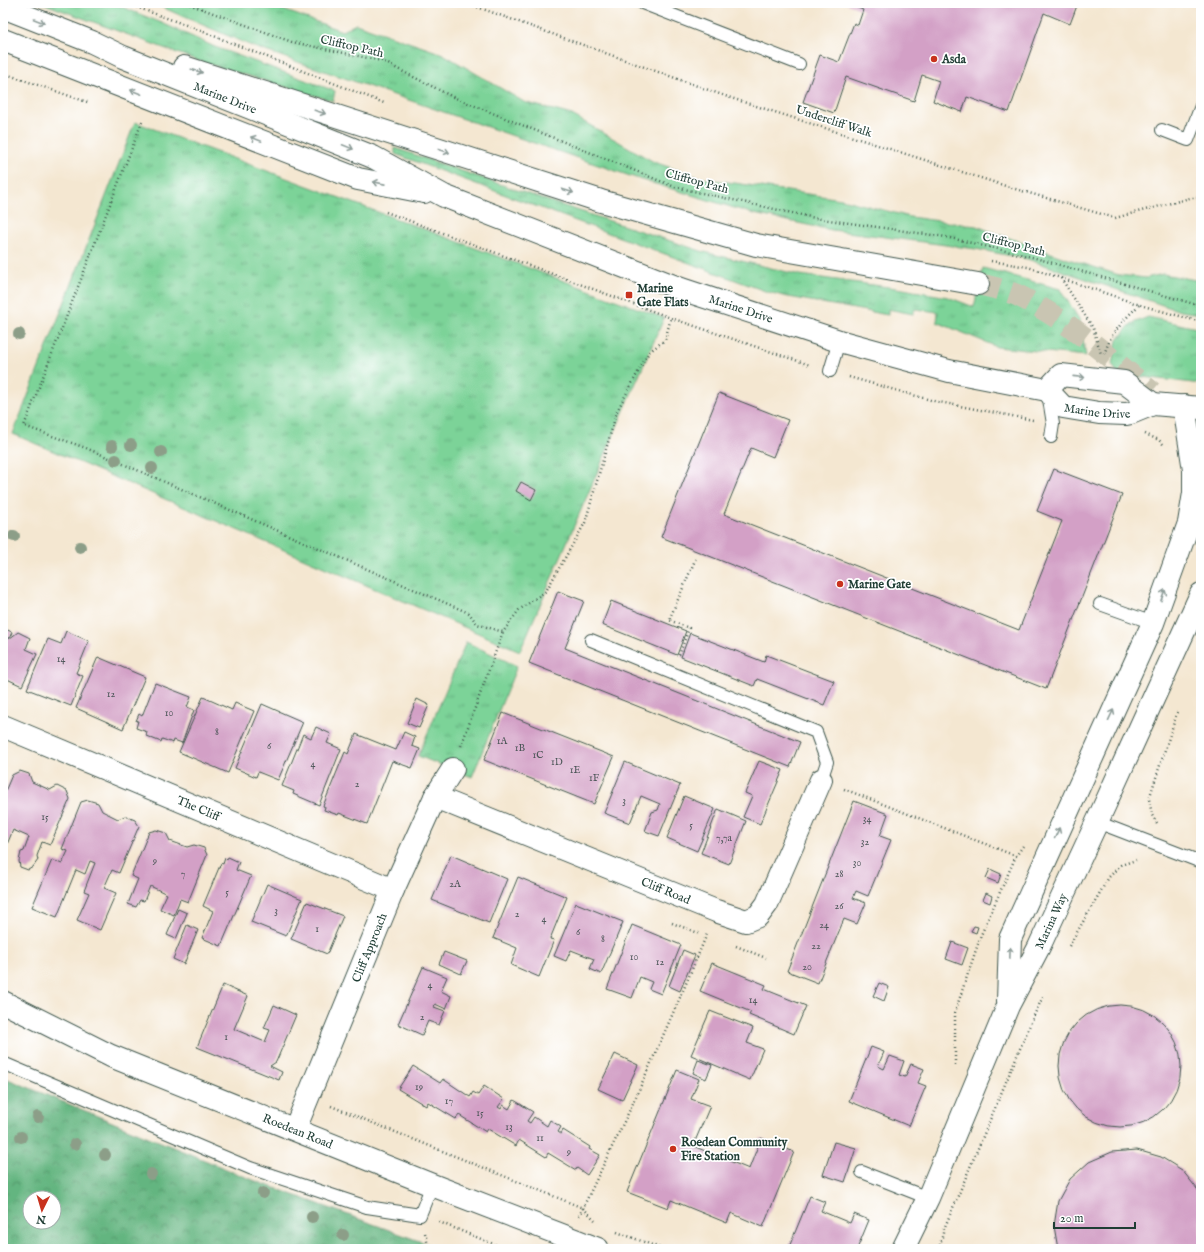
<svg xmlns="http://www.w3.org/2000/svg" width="1204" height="1252" viewBox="0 0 1204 1252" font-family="'IM FELL English',serif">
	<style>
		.grass { fill: url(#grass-tufts); stroke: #4d8866 }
		.forest { fill: url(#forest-crowns); stroke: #42795a; fill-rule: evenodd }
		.building { fill: #d3a0c6 }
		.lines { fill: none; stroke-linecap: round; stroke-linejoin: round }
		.primary-tunnel { stroke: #c9c5b2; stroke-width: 22; stroke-dasharray: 22 11; stroke-linecap: butt }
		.service-casing { stroke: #3f564c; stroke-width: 14 }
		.minor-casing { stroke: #3f564c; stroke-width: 24 }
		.tertiary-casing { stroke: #3f564c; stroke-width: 24 }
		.secondary-casing { stroke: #3f564c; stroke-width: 24 }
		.primary-casing { stroke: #3f564c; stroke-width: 24 }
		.path { stroke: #3f564c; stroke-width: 2.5; stroke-dasharray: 1 3; stroke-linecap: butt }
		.service { stroke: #fff; stroke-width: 12 }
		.minor { stroke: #fff; stroke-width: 22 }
		.tertiary { stroke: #fff; stroke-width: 22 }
		.secondary { stroke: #fff; stroke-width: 22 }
		.primary { stroke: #fff; stroke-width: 22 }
		.tree { fill: #8c9e88 }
		.oneway { stroke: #8f9e9a }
		.poi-dot { fill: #c8321e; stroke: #fff; stroke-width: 1.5 }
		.labels { text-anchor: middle; stroke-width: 3.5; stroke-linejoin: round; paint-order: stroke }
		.number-label { font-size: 10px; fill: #4c5658 }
		.street-label { font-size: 12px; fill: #1f3d34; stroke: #fff }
		.poi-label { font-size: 12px; font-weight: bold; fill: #1f3d34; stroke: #fff; text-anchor: start }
	</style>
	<defs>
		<pattern id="grass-tufts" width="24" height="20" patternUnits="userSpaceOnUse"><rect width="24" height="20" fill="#7bd398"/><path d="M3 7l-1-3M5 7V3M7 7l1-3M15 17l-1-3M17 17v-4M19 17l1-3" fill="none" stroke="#64ac7d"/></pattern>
		<pattern id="forest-crowns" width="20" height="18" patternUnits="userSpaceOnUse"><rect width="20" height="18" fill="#64b580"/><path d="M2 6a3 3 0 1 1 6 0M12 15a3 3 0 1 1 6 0" fill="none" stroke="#52946a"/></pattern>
	</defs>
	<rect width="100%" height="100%" fill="#fff"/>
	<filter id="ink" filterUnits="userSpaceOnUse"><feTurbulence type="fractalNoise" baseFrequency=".025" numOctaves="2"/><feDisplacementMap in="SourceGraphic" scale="8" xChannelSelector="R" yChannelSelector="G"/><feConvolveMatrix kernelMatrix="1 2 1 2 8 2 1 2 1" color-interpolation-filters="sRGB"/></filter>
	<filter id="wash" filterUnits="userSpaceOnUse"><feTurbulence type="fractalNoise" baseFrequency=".012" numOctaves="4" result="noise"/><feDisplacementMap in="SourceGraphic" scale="16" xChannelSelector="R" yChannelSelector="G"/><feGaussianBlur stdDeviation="0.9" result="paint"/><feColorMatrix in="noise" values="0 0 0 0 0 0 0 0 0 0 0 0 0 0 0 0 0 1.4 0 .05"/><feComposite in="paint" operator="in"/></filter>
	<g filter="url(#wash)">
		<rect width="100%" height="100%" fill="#f4e7d1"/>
		<g class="grass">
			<polygon points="42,3 112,3 162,23 215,47 335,91 333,101 199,61"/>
			<polygon points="152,3 264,3 342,31 356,24 443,54 524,102 572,115 654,162 701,178 841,199 910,217 976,226 1062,257 1119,275 1146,278 1163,274 1201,281 1201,314 1180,311 1027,259 976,249 832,230 754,214 636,178 254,47"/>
			<polygon points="135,122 664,318 520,651 13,434"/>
			<polygon points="395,148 540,198 704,252 800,275 903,289 948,297 974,307 983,268 1060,289 1079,319 1086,356 997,347 937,322 938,312 915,309 913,314 888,309 888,315 783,296 765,291 395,154"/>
			<polygon points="1148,317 1201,329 1201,384 1118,374 1112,364 1117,340 1131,324"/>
			<polygon points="466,642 517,666 472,777 418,756"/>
		</g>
		<path class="forest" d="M3 1077 253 1180 441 1249H3ZM30 1198H54V1222H30Z"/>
		<g id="blocks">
			<g class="building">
				<polygon points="845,3 1078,3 1070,24 1044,13 1009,112 967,97 962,112 933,101 939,81 922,75 914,101 846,77 834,113 803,102 820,55 839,62 854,23 858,25 863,10"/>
				<polygon points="719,393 788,420 773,457 751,448 724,514 1019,630 1062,521 1037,511 1054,469 1122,495 1046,689 661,537"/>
				<polygon points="521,482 536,490 531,500 516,491"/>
				<polygon points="558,591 584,601 565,648 800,742 790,767 529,663"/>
				<polygon points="611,601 686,631 677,655 602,625"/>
				<polygon points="3,628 12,632 9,639 18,632 30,638 26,649 37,654 22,686 5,678 3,681"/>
				<polygon points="66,631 89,641 76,673 83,676 71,706 27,689 48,639 61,644"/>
				<polygon points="690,633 764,662 766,655 834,681 824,705 757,679 754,686 681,657"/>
				<polygon points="98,657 145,677 123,729 76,708"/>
				<polygon points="155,683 191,697 187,707 194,710 182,743 174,740 173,743 162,739 161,742 146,736 147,732 136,728 138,721 136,721 139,714 142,716"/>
				<polygon points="203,697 232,710 235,703 254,711 228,773 179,752"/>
				<polygon points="417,699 429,705 419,728 407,723"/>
				<polygon points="262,704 303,722 278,780 258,772 256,777 235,768"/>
				<polygon points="503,713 614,757 594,804 484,760"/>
				<polygon points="316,727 331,734 327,743 341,749 319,805 293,794 294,791 282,786 303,734 311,738"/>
				<polygon points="404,732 415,737 412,746 420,749 412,768 392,761 367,824 339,813 338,815 324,810 325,807 323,806 345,752 348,754 356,734 396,750"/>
				<polygon points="759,761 783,770 760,824 743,817 752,796 745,793"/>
				<polygon points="625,762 680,785 659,836 645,831 652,812 658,810 660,804 641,796 630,823 604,813"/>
				<polygon points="20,771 29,774 32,782 50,790 57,786 67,791 70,799 50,845 42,842 37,856 38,860 33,867 28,870 20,867 19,861 21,852 24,851 29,837 13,830 3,854 3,796 12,775"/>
				<polygon points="684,796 715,809 697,851 667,838"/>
				<polygon points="88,800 98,803 102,811 118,819 125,816 135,820 139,826 119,873 112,870 104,888 116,893 100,930 77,920 89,893 84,891 95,863 90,861 85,874 76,870 57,917 32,907 52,860 62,864 68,851 62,849 81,802"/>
				<polygon points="854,801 888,814 880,836 891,840 868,896 856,891 853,898 866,903 857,924 844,919 818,983 787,971"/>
				<polygon points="718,809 746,821 729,864 701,853"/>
				<polygon points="156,830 166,833 170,841 187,847 194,845 204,848 207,855 188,902 180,899 174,915 160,909 167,894 150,886 144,901 140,900 136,907 128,904 138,879 131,876 149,832"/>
				<polygon points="451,855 507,879 489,923 432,900"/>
				<polygon points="228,857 239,862 236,870 251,876 221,946 202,938 213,911 203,906 221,863 223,864 225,858 227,860"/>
				<polygon points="990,869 1001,874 998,883 986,878"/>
				<polygon points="518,877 567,897 550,939 554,940 539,977 511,965 517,948 493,938"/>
				<polygon points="267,884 302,899 286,936 251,922"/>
				<polygon points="986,893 992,896 990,903 983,900"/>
				<polygon points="307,902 343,916 327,954 291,939"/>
				<polygon points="576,903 623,922 601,974 590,969 594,959 571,950 566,961 554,956"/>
				<polygon points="178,909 187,913 176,939 167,935"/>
				<polygon points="187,925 198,930 184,964 173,959"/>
				<polygon points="632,925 681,945 661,994 649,989 652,982 640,977 632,998 607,989"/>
				<polygon points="974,926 978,927 976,933 971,931"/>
				<polygon points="952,942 968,948 962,965 946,959"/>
				<polygon points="683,950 695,955 680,991 669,986"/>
				<polygon points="444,952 467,961 461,974 439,964"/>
				<polygon points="712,963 766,985 764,989 806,1006 794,1034 749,1015 751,1012 700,991"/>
				<polygon points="423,967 447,977 441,991 451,996 446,1009 435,1004 434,1007 445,1011 439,1025 428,1021 422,1035 398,1024"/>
				<polygon points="879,983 889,987 884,1001 873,996"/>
				<polygon points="223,985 248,996 234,1029 265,1042 270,1030 264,1028 274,1005 296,1015 276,1062 270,1066 282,1072 279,1080 197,1047"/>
				<circle cx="1120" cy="1066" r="61"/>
				<polygon points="710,1011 753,1028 747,1043 763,1049 750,1080 691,1055"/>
				<polygon points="871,1047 884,1052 878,1066 884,1069 890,1056 904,1061 899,1075 905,1077 911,1064 924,1069 918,1083 926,1086 909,1126 849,1101"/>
				<polygon points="615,1054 638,1065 622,1100 598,1089"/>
				<polygon points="698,1060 712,1065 706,1079 693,1073"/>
				<polygon points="413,1066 440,1083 443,1079 470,1097 473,1092 478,1095 484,1086 504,1099 498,1107 501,1109 503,1105 509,1109 514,1100 533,1112 527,1121 530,1123 534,1117 547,1126 550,1120 561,1127 558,1132 561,1134 563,1130 590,1147 589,1149 600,1155 587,1175 577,1168 576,1170 548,1153 546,1157 519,1140 516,1146 488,1129 486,1132 459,1115 456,1119 428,1102 426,1106 398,1089"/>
				<polygon points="677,1070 699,1079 691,1099 710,1106 693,1146 749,1169 761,1138 794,1152 763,1227 731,1213 727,1223 671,1200 668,1208 627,1192"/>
				<polygon points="834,1142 856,1148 845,1182 823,1175"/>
				<polygon points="1137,1150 1161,1157 1182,1170 1198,1190 1201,1199 1201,1249 1058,1249 1054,1226 1058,1201 1070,1179 1089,1162 1112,1152"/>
				<polygon points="810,1196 825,1202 821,1211 850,1223 854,1214 869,1220 857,1249 794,1249 789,1247"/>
			</g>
		</g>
	</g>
	<g filter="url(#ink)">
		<use href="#blocks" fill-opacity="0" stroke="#3f564c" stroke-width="1"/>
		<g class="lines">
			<path class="primary-tunnel" d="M978 284C991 287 1005 290 1017 295 1067 319 1109 357 1152 392"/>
			<defs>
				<g id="service">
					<polyline points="642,3 799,64"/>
					<polyline points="1162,130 1188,140 1201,106"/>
					<polyline points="830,371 839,341"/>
					<polyline points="1048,393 1053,424 1051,437"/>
					<polyline points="1100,604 1153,623"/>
					<polyline points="591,640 816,732 827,762 821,780"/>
					<polyline points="1097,822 1201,862"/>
					<polyline points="3,1063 250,1168 367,1207 420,1215 432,1185"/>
					<polyline points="862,1172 928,1198"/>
				</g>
				<g id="minor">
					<path id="s1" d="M3 726 393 890"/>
					<path id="s2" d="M435 797 716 911 746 921 758 916 767 904 821 780"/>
					<path id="s3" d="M295 1129 393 890 435 797 453 769"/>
				</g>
				<g id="tertiary">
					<polyline points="1008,1001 1010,939 1153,623 1189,523 1194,493 1194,470 1184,406"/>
					<path id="s4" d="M903 1249 928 1198 1008 1006 1039 947 1097 822 1201 594"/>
				</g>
				<g id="secondary">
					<path id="s5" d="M3 1002 111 1056 432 1185 598 1249"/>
				</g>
				<g id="primary">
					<path id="s6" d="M3 7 92 42 123 57 373 157 444 196 681 289 839 341 949 371 1047 390 1063 407 1099 413 1126 414 1131 413 1153 404 1201 408"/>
					<polyline points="3,40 358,179 424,192"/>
					<polyline points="184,67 601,201 756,245 978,284"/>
					<polyline points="1047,390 1061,375 1124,382 1153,404"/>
				</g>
			</defs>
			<use href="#service" class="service-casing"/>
			<use href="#minor" class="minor-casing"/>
			<use href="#tertiary" class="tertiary-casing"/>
			<use href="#secondary" class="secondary-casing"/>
			<use href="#primary" class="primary-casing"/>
			<g class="path">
				<polyline points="125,3 186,25 384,103"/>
				<polyline points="186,3 292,42 382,61 453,97 675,187 815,218 946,237 1032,257 1201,306"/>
				<polyline points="466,3 728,97 1012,188 1115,218 1190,198 1201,198"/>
				<polyline points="3,73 90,103"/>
				<polyline points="142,122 24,426 86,448 469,613 477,624 503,632"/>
				<polyline points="386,212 671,318 810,365"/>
				<polyline points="991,261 1028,267 1140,305 1201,322"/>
				<polyline points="1061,278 1093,328 1101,354"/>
				<polyline points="1104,354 1111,337 1124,320 1139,305"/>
				<polyline points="849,377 934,401 1033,420"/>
				<polyline points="1145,434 1159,440 1165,446"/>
				<polyline points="679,655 689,628 669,620 696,558"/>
				<polyline points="461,746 503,632 519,610 546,591 585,523 617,411 649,352 665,340 671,318"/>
				<polyline points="844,789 1016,856"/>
				<polyline points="1157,823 1152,815 1149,799 1178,710"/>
				<polyline points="672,923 701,934"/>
				<polyline points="736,946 766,958"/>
				<polyline points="1069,946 1109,877 1121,865 1136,860"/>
				<polyline points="955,1065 955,1012 981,935 1016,856 1023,846"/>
				<polyline points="331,1106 583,1208 595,1220"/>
				<polyline points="579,1216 634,1101 682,993 707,934"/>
				<polyline points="439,1222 506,1249"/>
				<polyline points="617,1232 663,1249"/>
				<polyline points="425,1233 429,1249"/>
				<polyline points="939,1249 944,1229 1035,1013 1044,995"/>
			</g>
			<use href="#service" class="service"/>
			<use href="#minor" class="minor"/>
			<use href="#tertiary" class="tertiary"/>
			<use href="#secondary" class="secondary"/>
			<use href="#primary" class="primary"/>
		</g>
		<g class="tree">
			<circle cx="19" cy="334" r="6"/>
			<circle cx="131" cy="445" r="6"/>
			<circle cx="112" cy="446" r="6"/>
			<circle cx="161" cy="452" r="6"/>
			<circle cx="116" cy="460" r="6"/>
			<circle cx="152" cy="468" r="6"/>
			<circle cx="14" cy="536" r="6"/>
			<circle cx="80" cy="547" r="6"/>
			<circle cx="38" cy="1117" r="6"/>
			<circle cx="21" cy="1137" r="6"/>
			<circle cx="75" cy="1144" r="6"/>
			<circle cx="105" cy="1155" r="6"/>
			<circle cx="151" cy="1174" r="6"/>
			<circle cx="263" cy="1193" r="6"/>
			<circle cx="312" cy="1217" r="6"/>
			<circle cx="343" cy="1235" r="6"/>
		</g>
		<defs><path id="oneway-shaft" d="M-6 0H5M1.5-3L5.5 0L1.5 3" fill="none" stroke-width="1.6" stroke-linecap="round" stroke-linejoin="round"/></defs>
		<g class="oneway">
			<use href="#oneway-shaft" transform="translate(39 21) rotate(21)"/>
			<use href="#oneway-shaft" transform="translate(197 71) rotate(18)"/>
			<use href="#oneway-shaft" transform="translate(136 92) rotate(-159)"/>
			<use href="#oneway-shaft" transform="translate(320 112) rotate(18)"/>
			<use href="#oneway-shaft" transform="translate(256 139) rotate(-159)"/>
			<use href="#oneway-shaft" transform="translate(348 147) rotate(22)"/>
			<use href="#oneway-shaft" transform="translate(444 151) rotate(18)"/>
			<use href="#oneway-shaft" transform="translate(379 183) rotate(-169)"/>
			<use href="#oneway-shaft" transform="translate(568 191) rotate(18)"/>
			<use href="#oneway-shaft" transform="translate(1079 377) rotate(6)"/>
			<use href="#oneway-shaft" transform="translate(1163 595) rotate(-70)"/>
			<use href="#oneway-shaft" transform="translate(1111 715) rotate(-65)"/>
			<use href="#oneway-shaft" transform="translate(1057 833) rotate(-66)"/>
			<use href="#oneway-shaft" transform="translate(1010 953) rotate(-88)"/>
		</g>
	</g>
	<g class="poi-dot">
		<circle cx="934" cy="59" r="4"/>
		<rect x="625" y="291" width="8" height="8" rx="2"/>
		<circle cx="840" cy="584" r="4"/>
		<circle cx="673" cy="1149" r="4"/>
	</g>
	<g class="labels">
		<g class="number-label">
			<text x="61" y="662">14</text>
			<text x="111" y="697">12</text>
			<text x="169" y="716">10</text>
			<text x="217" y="735">8</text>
			<text x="502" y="744">1A</text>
			<text x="269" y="749">6</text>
			<text x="520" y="751">1B</text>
			<text x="538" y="758">1C</text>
			<text x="557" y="765">1D</text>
			<text x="313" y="767">4</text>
			<text x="575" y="773">1E</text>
			<text x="594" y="781">1F</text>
			<text x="357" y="787">2</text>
			<text x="624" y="804">3</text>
			<text x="45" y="820">15</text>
			<text x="867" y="822">34</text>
			<text x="691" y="828">5</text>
			<text x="724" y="841">7,7a</text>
			<text x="865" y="845">32</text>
			<text x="155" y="864">9</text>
			<text x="857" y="866">30</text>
			<text x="183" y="877">7</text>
			<text x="839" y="877">28</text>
			<text x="455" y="887">2A</text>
			<text x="227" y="895">5</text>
			<text x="839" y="909">26</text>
			<text x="276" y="914">3</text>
			<text x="517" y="917">2</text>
			<text x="544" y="922">4</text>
			<text x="824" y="928">24</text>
			<text x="317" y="932">1</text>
			<text x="578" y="935">6</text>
			<text x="603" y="942">8</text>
			<text x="816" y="949">22</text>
			<text x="634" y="960">10</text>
			<text x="660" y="965">12</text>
			<text x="807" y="970">20</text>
			<text x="430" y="988">4</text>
			<text x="753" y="1003">14</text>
			<text x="422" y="1020">2</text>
			<text x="226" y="1040">1</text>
			<text x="419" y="1090">19</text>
			<text x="449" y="1104">17</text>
			<text x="480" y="1116">15</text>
			<text x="509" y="1130">13</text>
			<text x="540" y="1141">11</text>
			<text x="569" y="1155">9</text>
		</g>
		<g class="street-label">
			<text transform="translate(352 46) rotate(13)" y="4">Clifftop Path</text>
			<text dy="4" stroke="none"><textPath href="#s6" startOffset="240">Marine Drive</textPath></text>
			<text transform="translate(834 121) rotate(18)" y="4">Undercliff Walk</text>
			<text transform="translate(697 181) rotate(15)" y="4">Clifftop Path</text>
			<text transform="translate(1014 244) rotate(14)" y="4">Clifftop Path</text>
			<text dy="4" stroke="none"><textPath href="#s6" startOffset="798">Marine Drive</textPath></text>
			<text dy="4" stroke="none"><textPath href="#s6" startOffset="1173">Marine Drive</textPath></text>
			<text dy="4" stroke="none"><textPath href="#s1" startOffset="212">The Cliff</textPath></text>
			<text dy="4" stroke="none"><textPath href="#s2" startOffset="249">Cliff Road</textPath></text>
			<text dy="4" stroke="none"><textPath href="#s4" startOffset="360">Marina Way</textPath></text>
			<text dy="4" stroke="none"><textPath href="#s3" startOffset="196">Cliff Approach</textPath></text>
			<text dy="4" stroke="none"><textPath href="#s5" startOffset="322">Roedean Road</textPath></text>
		</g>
		<g class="poi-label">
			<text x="942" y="63">Asda</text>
			<text x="637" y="292">Marine<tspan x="637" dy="14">Gate Flats</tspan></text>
			<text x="848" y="588">Marine Gate</text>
			<text x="681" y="1146">Roedean Community<tspan x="681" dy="14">Fire Station</tspan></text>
		</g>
	</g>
	<rect width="1204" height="1252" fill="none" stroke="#fff" stroke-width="16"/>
	<g transform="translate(42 1210) rotate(185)"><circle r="19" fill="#ffffff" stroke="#a5b1ae"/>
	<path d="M0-3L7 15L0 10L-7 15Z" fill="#c8321e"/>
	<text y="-6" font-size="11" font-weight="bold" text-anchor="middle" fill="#1f3d34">N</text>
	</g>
	<path d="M1054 1222v6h81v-6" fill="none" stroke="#1f3d34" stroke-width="2"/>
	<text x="1060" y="1222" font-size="12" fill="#1f3d34" stroke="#ffffff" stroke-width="3" paint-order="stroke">20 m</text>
</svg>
